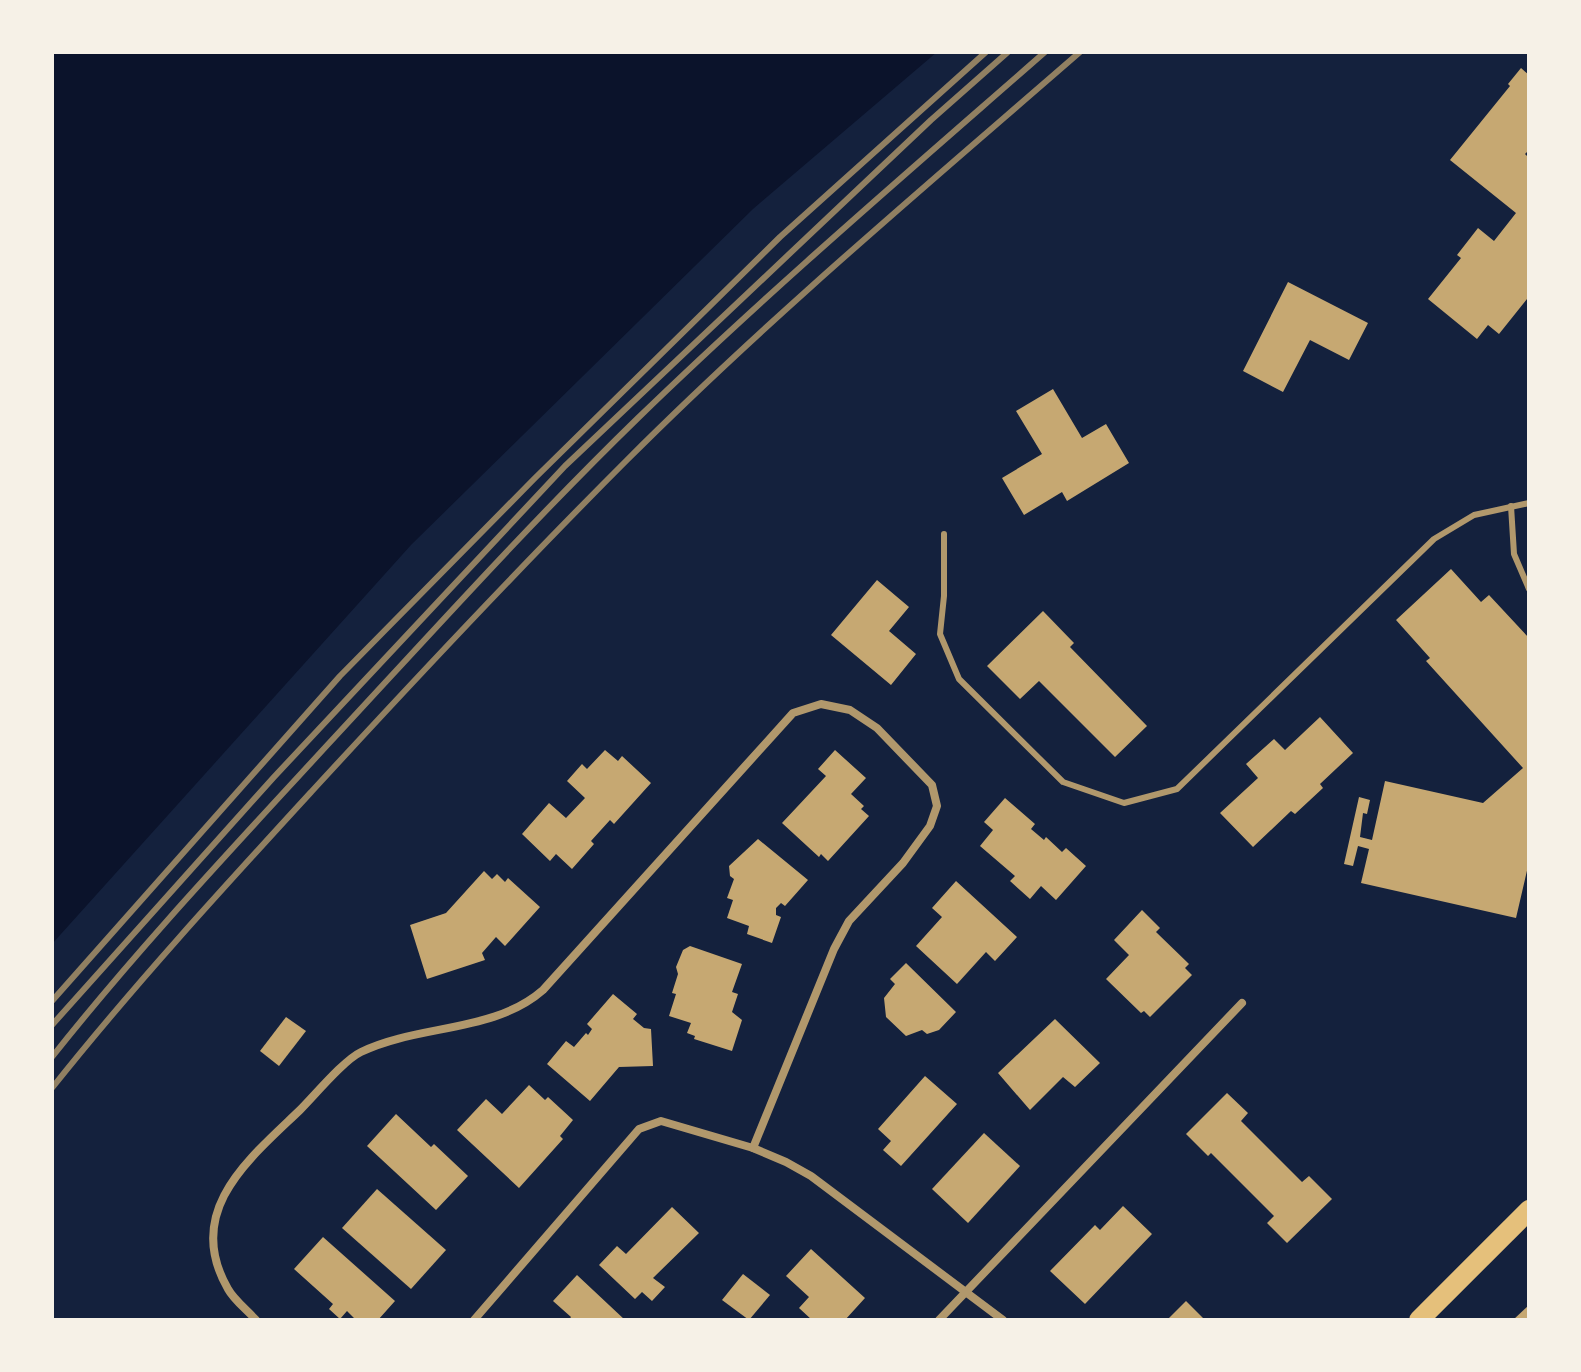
<svg xmlns="http://www.w3.org/2000/svg" width="1581" height="1372" viewBox="0 0 1581 1372" font-family="Roboto,sans-serif">
	<style>
		.water { fill: #0b132b }
		.building { fill: #c6a872 }
		.lines { fill: none; stroke-linecap: round; stroke-linejoin: round }
		.service { stroke: #b1986c; stroke-width: 6 }
		.minor { stroke: #b1986c; stroke-width: 8 }
		.primary { stroke: #e5c07b; stroke-width: 20 }
		.rail { stroke: #918062; stroke-width: 6 }
	</style>
	<rect width="100%" height="100%" fill="#14213d"/>
	<polygon class="water" points="52,52 937,52 753,209 411,545 52,944"/>
	<g class="building">
		<polygon points="1521,68 1529,75 1529,150 1525,154 1529,158 1529,300 1527,299 1499,334 1488,325 1477,339 1428,299 1461,258 1457,255 1478,228 1494,241 1516,213 1450,160 1510,86 1508,84"/>
		<polygon points="1288,282 1368,323 1349,360 1310,340 1283,392 1243,371"/>
		<polygon points="1053,389 1082,438 1106,424 1129,463 1067,501 1062,492 1024,515 1002,478 1042,454 1016,411"/>
		<polygon points="1451,569 1481,602 1489,595 1529,638 1529,862 1516,918 1361,883 1369,849 1358,846 1353,866 1344,864 1359,797 1370,800 1367,814 1363,813 1360,837 1372,840 1385,781 1483,803 1523,768 1426,661 1430,658 1396,620"/>
		<polygon points="877,580 909,607 889,631 916,654 891,685 831,635"/>
		<polygon points="1043,611 1074,643 1070,647 1147,726 1115,757 1039,681 1020,699 987,666"/>
		<polygon points="1320,717 1353,753 1320,784 1323,788 1295,814 1291,811 1253,847 1220,813 1258,778 1246,764 1274,739 1285,750"/>
		<polygon points="605,750 618,761 622,756 651,783 614,824 610,820 591,841 594,844 572,869 556,854 550,861 522,834 549,803 566,818 585,798 567,781 582,764 587,769"/>
		<polygon points="835,750 866,778 851,794 864,806 861,809 869,816 828,861 821,854 819,857 782,823 826,776 818,769"/>
		<polygon points="1005,798 1035,824 1031,829 1044,840 1046,837 1062,852 1066,848 1086,866 1056,900 1041,886 1030,899 1010,881 1015,876 980,846 993,830 984,822"/>
		<polygon points="758,839 808,880 785,906 781,903 776,908 776,915 781,917 772,943 747,934 749,926 727,918 733,900 727,898 734,879 730,876 729,866"/>
		<polygon points="484,871 492,879 497,874 505,882 508,878 540,907 505,946 496,937 482,953 485,960 427,979 410,925 446,913"/>
		<polygon points="956,881 1017,937 995,961 986,952 957,984 916,946 942,917 932,908"/>
		<polygon points="1142,910 1160,928 1156,932 1189,964 1185,968 1192,975 1150,1017 1144,1011 1141,1013 1106,979 1129,955 1114,940"/>
		<polygon points="690,946 742,964 732,992 738,994 732,1012 742,1020 732,1051 694,1039 695,1036 687,1033 691,1023 669,1016 676,994 672,993 678,974 676,967 683,950"/>
		<polygon points="906,963 956,1012 939,1030 927,1034 922,1030 906,1036 886,1017 884,998 895,984 890,979"/>
		<polygon points="613,994 637,1014 633,1019 644,1028 651,1029 653,1066 619,1067 590,1101 547,1064 566,1041 574,1047 586,1033 588,1035 592,1029 587,1024"/>
		<polygon points="286,1017 306,1031 279,1066 260,1051"/>
		<polygon points="1055,1019 1100,1063 1075,1087 1063,1077 1030,1110 998,1073"/>
		<polygon points="925,1076 957,1104 901,1166 883,1150 891,1141 878,1129"/>
		<polygon points="529,1085 545,1100 548,1097 573,1120 560,1136 563,1139 519,1188 457,1130 486,1099 502,1114"/>
		<polygon points="1227,1093 1248,1113 1241,1121 1302,1182 1309,1176 1332,1199 1287,1243 1267,1223 1274,1216 1211,1153 1208,1156 1186,1134"/>
		<polygon points="396,1114 431,1147 434,1144 468,1176 436,1210 367,1146"/>
		<polygon points="984,1133 1020,1166 968,1223 932,1189"/>
		<polygon points="377,1189 446,1250 411,1289 342,1228"/>
		<polygon points="1123,1206 1152,1234 1085,1304 1050,1271 1095,1225 1100,1230"/>
		<polygon points="672,1207 699,1233 653,1278 665,1287 652,1301 642,1292 635,1299 599,1265 617,1246 626,1254"/>
		<polygon points="323,1237 395,1301 378,1320 356,1320 347,1311 340,1319 329,1309 333,1304 294,1269"/>
		<polygon points="811,1249 865,1298 845,1320 812,1320 799,1308 809,1297 786,1276"/>
		<polygon points="743,1274 770,1295 749,1320 722,1300"/>
		<polygon points="577,1275 625,1320 569,1320 571,1317 553,1301"/>
		<polygon points="1186,1301 1205,1320 1167,1320"/>
		<polygon points="1529,1305 1529,1320 1513,1320"/>
	</g>
	<g class="lines">
		<g class="service">
			<polyline points="1511,506 1514,554 1529,589"/>
			<polyline points="944,534 944,596 940,634 959,679 1063,782 1124,803 1177,789 1434,539 1474,515 1529,503"/>
		</g>
		<g class="minor">
			<path d="M256 1320C247 1310 234 1300 228 1289 183 1211 249 1159 300 1110 315 1095 344 1060 361 1052 419 1024 494 1033 543 990L793 713 821 704 850 710 877 728 932 785 937 806 930 826 903 863 849 921 834 949 753 1148"/>
			<polyline points="474,1320 639,1129 661,1121 753,1148 786,1162 811,1176 1003,1320"/>
			<polyline points="939,1320 1242,1003"/>
		</g>
		<polyline class="primary" points="1419,1320 1529,1210"/>
		<g class="rail">
			<polyline points="52,1001 340,676 535,478 780,237 986,52"/>
			<polyline points="52,1025 274,777 565,466 931,120 1008,52"/>
			<path d="M52 1057C136 951 229 852 320 753 425 640 528 525 638 418 769 291 908 172 1045 52"/>
			<path d="M52 1088C134 985 224 887 313 790 416 678 520 567 627 460 771 316 927 185 1080 52"/>
		</g>
	</g>
	<rect width="1581" height="1372" fill="none" stroke="#f6f1e7" stroke-width="108"/>
</svg>
